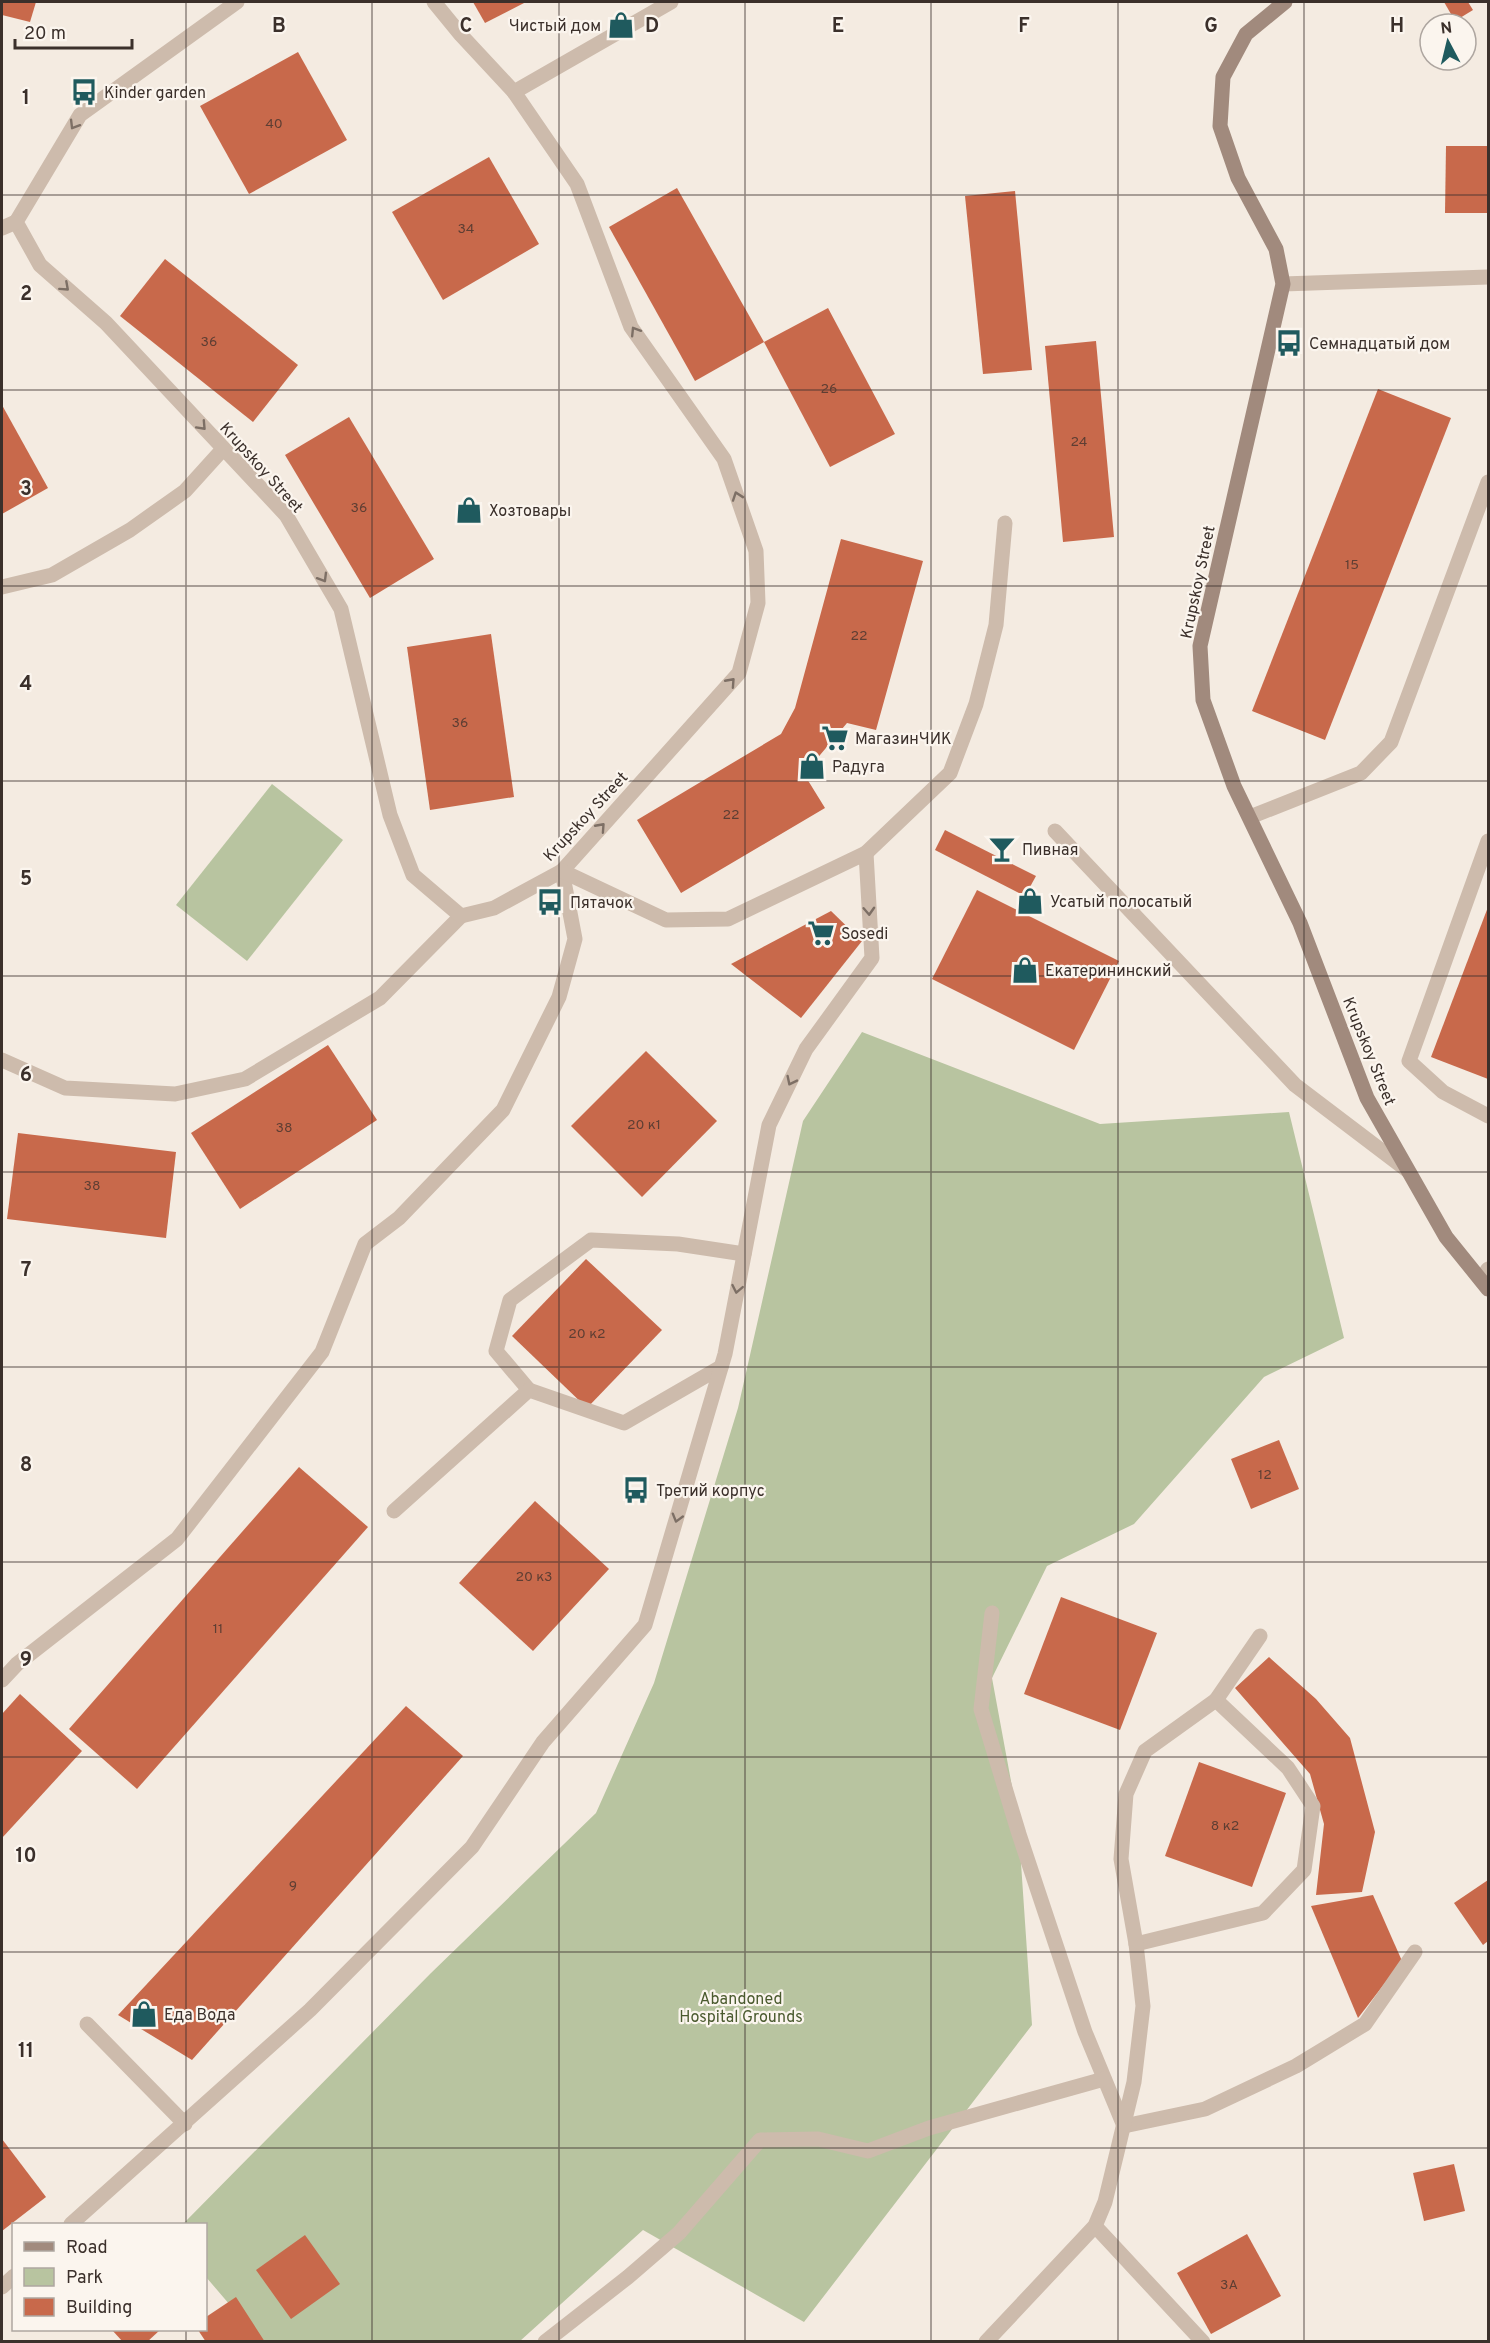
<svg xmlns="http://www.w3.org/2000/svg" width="1490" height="2343" viewBox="0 0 1490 2343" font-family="Overpass,sans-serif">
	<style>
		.green { fill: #b8c4a0 }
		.building { fill: #c8694b }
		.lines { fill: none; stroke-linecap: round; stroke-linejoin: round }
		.lane { stroke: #cdbbac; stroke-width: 15 }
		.street { stroke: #cdbbac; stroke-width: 15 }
		.secondary { stroke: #a18a7d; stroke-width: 15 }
		.oneway { stroke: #7d6f65 }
		.grid { fill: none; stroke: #3b302b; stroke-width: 1.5; stroke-opacity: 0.55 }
		.labels { text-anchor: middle; stroke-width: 4.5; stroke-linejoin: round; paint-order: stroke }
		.number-label { font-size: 14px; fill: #5e3e33 }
		.poi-label { font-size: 16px; fill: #3b302b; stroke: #fbf5ee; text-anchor: start }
		.street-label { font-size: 16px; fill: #3b302b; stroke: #fbf5ee }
		.park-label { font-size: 16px; fill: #4a5a2e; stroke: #fbf5ee }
		.grid-label { font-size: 20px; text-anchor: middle; font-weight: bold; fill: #3b302b; stroke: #fbf5ee; stroke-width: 4.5; stroke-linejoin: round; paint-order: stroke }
	</style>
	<rect width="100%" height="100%" fill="#f4ebe1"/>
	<g class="green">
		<polygon points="272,784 343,840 247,961 176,905"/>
		<polygon points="862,1032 1100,1124 1289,1112 1344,1338 1264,1377 1134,1524 1047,1566 992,1678 1018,1819 1032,2025 804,2322 643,2230 520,2341 204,2341 236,2312 206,2277 206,2224 183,2224 431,1973 596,1813 654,1683 738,1408 803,1121"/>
	</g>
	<g class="building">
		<polygon points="2,2 36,2 30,22 2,15"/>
		<polygon points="473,2 526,2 485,23"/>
		<polygon points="1444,2 1468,2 1473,10 1455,21"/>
		<polygon points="298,52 347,140 249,194 200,106"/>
		<polygon points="1446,146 1488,146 1488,213 1445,213"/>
		<polygon points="489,157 539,244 443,300 392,212"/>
		<polygon points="677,188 764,342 695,381 609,227"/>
		<polygon points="1015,191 1032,370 983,374 965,196"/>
		<polygon points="165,259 298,365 253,422 120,316"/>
		<polygon points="828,308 895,434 830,467 764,342"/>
		<polygon points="1096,341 1114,537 1063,542 1045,346"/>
		<polygon points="1378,389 1451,418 1325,740 1252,711"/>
		<polygon points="2,405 48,488 2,514"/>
		<polygon points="349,417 434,559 370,598 285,455"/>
		<polygon points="841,539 923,561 876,730 847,723 804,774 825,808 681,893 637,820 781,734 795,708"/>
		<polygon points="491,634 514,797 430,810 407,647"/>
		<polygon points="945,830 1036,876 1025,896 935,850"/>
		<polygon points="977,890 1119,961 1074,1050 932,979"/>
		<polygon points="1488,907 1488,1079 1431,1057"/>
		<polygon points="831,911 862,941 801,1018 731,964"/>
		<polygon points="328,1045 377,1120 240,1209 191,1133"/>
		<polygon points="646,1051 717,1121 642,1197 571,1126"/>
		<polygon points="18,1133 176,1152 166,1238 7,1219"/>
		<polygon points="586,1259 662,1330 587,1408 512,1336"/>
		<polygon points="1279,1440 1299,1489 1251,1509 1231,1459"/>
		<polygon points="299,1467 368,1527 137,1789 69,1729"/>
		<polygon points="535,1501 609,1569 533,1651 459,1583"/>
		<polygon points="1061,1597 1157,1633 1120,1730 1024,1694"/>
		<polygon points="1269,1657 1316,1699 1350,1738 1375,1832 1362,1892 1316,1895 1324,1824 1310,1774 1235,1688"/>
		<polygon points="20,1694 82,1751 2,1838 2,1714"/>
		<polygon points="406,1706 463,1756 192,2060 118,2015"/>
		<polygon points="1199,1762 1286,1793 1252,1887 1165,1856"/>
		<polygon points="1488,1880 1488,1941 1483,1945 1454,1903"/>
		<polygon points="1373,1895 1402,1961 1358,2018 1311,1906"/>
		<polygon points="2,2139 46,2197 2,2231"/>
		<polygon points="1454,2164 1465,2211 1424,2221 1413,2173"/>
		<polygon points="1247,2234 1281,2296 1211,2334 1177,2273"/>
		<polygon points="305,2235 340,2284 291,2319 256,2270"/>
		<polygon points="236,2297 265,2342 206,2342 198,2330 206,2330 206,2317"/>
		<polygon points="112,2330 160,2330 147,2342 123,2342"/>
	</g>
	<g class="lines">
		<g class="lane">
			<polyline points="514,92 671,2"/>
			<polyline points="1283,284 1488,277"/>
			<polyline points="2,587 52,575 130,530 185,491 223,449"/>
			<polyline points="1250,817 1361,773 1391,742 1488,482"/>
			<polyline points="1055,831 1295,1085 1407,1170"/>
			<polyline points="1488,841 1409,1061 1443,1092 1488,1116"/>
			<polyline points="866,853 950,773 976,704 996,625 1005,523"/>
			<polyline points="2,1060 65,1088 175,1094 245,1079 380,998 461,916"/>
			<polyline points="1481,1280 1488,1269"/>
			<polyline points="529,1390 496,1351 510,1300 591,1240 678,1244 744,1254"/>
			<polyline points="394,1511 529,1390 624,1423 721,1367"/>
			<polyline points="992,1613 981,1709 1019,1834 1085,2032 1124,2126 1205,2109 1296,2066 1365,2024 1415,1952"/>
			<polyline points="2,1680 17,1664 177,1539 322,1352 365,1244 399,1218 503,1110 559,997 575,939 562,871"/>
			<polyline points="1136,1944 1263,1913 1304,1870 1313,1806 1288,1768 1216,1700 1260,1636"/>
			<polyline points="87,2024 185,2124"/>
			<polyline points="1095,2226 1203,2342"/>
			<polyline points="545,2342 628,2277 679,2233 760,2140 818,2139 868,2151 929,2128 1104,2079"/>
			<polyline points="986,2342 1095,2226 1105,2202 1134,2082 1143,2006 1136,1944 1121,1859 1126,1794 1145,1751 1216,1700"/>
		</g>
		<g class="street">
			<polyline points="237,2 80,115 16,222 40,265 106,323 286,515 341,609 390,815 413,875 461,916 494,908 562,871 739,673 758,603 756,551 724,459 631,327 577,184 514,92 461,35 434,2"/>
			<polyline points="2,228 16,222"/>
			<polyline points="71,2224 310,2010 472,1847 543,1742 645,1625 725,1354 769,1125 806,1049 872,958 866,853 728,919 666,920 562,871"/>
			<polyline points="2,2287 14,2276"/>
		</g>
		<polyline class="secondary" points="1285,2 1246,34 1223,77 1220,126 1238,178 1276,249 1283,284 1200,646 1203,700 1234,786 1300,923 1367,1098 1446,1237 1488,1289"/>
	</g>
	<defs><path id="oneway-chevron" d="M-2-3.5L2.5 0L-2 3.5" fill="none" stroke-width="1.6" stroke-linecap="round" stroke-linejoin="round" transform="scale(1.5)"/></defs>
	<g class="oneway">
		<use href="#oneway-chevron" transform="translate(74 125) rotate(121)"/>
		<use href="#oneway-chevron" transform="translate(65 287) rotate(42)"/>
		<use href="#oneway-chevron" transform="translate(635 331) rotate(-122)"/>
		<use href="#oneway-chevron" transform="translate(202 426) rotate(47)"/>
		<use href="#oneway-chevron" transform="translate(737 496) rotate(-109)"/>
		<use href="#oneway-chevron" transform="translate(323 578) rotate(59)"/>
		<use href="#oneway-chevron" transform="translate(731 682) rotate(-48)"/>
		<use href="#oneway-chevron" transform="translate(601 827) rotate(-48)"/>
		<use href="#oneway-chevron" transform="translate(869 911) rotate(87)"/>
		<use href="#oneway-chevron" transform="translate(791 1081) rotate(116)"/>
		<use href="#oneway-chevron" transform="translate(737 1289) rotate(101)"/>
		<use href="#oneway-chevron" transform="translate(677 1518) rotate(106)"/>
	</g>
	<path class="grid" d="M186 2V2224M372 2V2342M559 2V2342M745 2V2342M931 2V2342M1118 2V2342M1304 2V2342M2 195H1488M2 390H1488M2 586H1488M2 781H1488M2 976H1488M2 1172H1488M2 1367H1488M2 1562H1488M2 1757H1488M2 1952H1488M2 2148H1488M186 2330V2342"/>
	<defs>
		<symbol id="shop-bare" viewBox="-9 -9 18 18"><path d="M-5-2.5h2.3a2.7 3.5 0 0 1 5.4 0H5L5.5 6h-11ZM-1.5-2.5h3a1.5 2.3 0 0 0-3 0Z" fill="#1f5a5e" stroke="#fbf5ee" stroke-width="2.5" paint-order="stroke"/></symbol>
		<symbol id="bus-bare" viewBox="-9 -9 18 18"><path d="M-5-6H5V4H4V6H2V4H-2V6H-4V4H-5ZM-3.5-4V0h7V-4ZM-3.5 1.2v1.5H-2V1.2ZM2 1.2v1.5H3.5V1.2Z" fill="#1f5a5e" stroke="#fbf5ee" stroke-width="2.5" paint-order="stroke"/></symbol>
		<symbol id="supermarket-bare" viewBox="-9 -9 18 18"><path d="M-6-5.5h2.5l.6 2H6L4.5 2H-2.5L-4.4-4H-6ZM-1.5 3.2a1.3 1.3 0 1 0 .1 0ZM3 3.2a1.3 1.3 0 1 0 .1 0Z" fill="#1f5a5e" stroke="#fbf5ee" stroke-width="2.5" paint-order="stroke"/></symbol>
		<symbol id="bar-bare" viewBox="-9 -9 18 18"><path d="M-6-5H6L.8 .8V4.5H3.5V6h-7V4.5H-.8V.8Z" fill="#1f5a5e" stroke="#fbf5ee" stroke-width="2.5" paint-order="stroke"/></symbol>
	</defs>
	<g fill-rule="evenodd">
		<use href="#shop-bare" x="602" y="6" width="38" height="38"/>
		<use href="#bus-bare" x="65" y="73" width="38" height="38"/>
		<use href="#bus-bare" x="1270" y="324" width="38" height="38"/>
		<use href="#shop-bare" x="450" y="491" width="38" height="38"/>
		<use href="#supermarket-bare" x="816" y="719" width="38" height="38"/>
		<use href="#shop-bare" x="793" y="747" width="38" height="38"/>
		<use href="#bar-bare" x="983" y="830" width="38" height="38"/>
		<use href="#shop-bare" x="1011" y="882" width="38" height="38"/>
		<use href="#bus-bare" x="531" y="883" width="38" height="38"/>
		<use href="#supermarket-bare" x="802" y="914" width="38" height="38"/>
		<use href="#shop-bare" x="1006" y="951" width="38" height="38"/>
		<use href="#bus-bare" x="617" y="1471" width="38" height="38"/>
		<use href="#shop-bare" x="125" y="1995" width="38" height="38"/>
	</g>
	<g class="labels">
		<g class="number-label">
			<text x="274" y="128">40</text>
			<text x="466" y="233">34</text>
			<text x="209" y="346">36</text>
			<text x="829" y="393">26</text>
			<text x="1079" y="446">24</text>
			<text x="359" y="512">36</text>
			<text x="1352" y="569">15</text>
			<text x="859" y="640">22</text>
			<text x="460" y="727">36</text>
			<text x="731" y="819">22</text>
			<text x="644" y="1129">20 к1</text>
			<text x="284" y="1132">38</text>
			<text x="92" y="1190">38</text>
			<text x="587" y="1338">20 к2</text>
			<text x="1265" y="1479">12</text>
			<text x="534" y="1581">20 к3</text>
			<text x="218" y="1633">11</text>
			<text x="1225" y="1830">8 к2</text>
			<text x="293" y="1890">9</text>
			<text x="1229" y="2289">3А</text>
		</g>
		<g class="poi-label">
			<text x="601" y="31" text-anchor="end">Чистый дом</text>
			<text x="104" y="98">Kinder garden</text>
			<text x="1309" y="349">Семнадцатый дом</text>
			<text x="489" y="516">Хозтовары</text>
			<text x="855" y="744">МагазинЧИК</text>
			<text x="832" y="772">Радуга</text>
			<text x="1022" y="855">Пивная</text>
			<text x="1050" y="907">Усатый полосатый</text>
			<text x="570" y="908">Пятачок</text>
			<text x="841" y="939">Sosedi</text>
			<text x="1045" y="976">Екатерининский</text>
			<text x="656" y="1496">Третий корпус</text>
			<text x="164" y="2020">Еда Вода</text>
		</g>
		<g class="street-label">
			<text transform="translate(262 467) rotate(48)" y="6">Krupskoy Street</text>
			<text transform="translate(1197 582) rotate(-78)" y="6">Krupskoy Street</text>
			<text transform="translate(585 816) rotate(-47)" y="6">Krupskoy Street</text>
			<text transform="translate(1370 1051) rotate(68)" y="6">Krupskoy Street</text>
		</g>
		<g class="park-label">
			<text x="741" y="2004">Abandoned<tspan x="741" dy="18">Hospital Grounds</tspan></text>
		</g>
	</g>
	<g class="grid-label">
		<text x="279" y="32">B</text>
		<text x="466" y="32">C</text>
		<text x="652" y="32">D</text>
		<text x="838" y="32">E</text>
		<text x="1024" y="32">F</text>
		<text x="1211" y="32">G</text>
		<text x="1397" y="32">H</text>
		<text x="26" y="104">1</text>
		<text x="26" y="300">2</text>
		<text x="26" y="495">3</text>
		<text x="26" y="690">4</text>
		<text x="26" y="885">5</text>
		<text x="26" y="1081">6</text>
		<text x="26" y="1276">7</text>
		<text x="26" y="1471">8</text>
		<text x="26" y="1666">9</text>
		<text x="26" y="1862">10</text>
		<text x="26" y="2057">11</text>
	</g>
	<rect width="1490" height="2343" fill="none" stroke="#3b302b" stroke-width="6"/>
	<rect x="12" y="2223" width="195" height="108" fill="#fbf5ee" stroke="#aea6a0" stroke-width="1.5"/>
	<rect x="24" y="2242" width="30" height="9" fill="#a18a7d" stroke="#aea6a0" stroke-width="1.5"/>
	<text x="66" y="2253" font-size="18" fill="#3b302b">Road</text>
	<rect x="24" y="2268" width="30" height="18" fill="#b8c4a0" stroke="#aea6a0" stroke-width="1.5"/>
	<text x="66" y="2283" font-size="18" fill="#3b302b">Park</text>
	<rect x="24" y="2298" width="30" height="18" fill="#c8694b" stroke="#aea6a0" stroke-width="1.5"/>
	<text x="66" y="2313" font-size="18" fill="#3b302b">Building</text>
	<g transform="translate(1448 42) rotate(353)"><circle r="28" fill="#fbf5ee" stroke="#aea6a0" stroke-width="1.5"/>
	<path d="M0-4.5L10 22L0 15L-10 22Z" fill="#1f5a5e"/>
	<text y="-9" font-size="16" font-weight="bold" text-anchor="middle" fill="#3b302b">N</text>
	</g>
	<path d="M15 39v9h117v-9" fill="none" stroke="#3b302b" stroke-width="3"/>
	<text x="24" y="39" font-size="18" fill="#3b302b" stroke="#fbf5ee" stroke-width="4.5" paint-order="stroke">20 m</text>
</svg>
